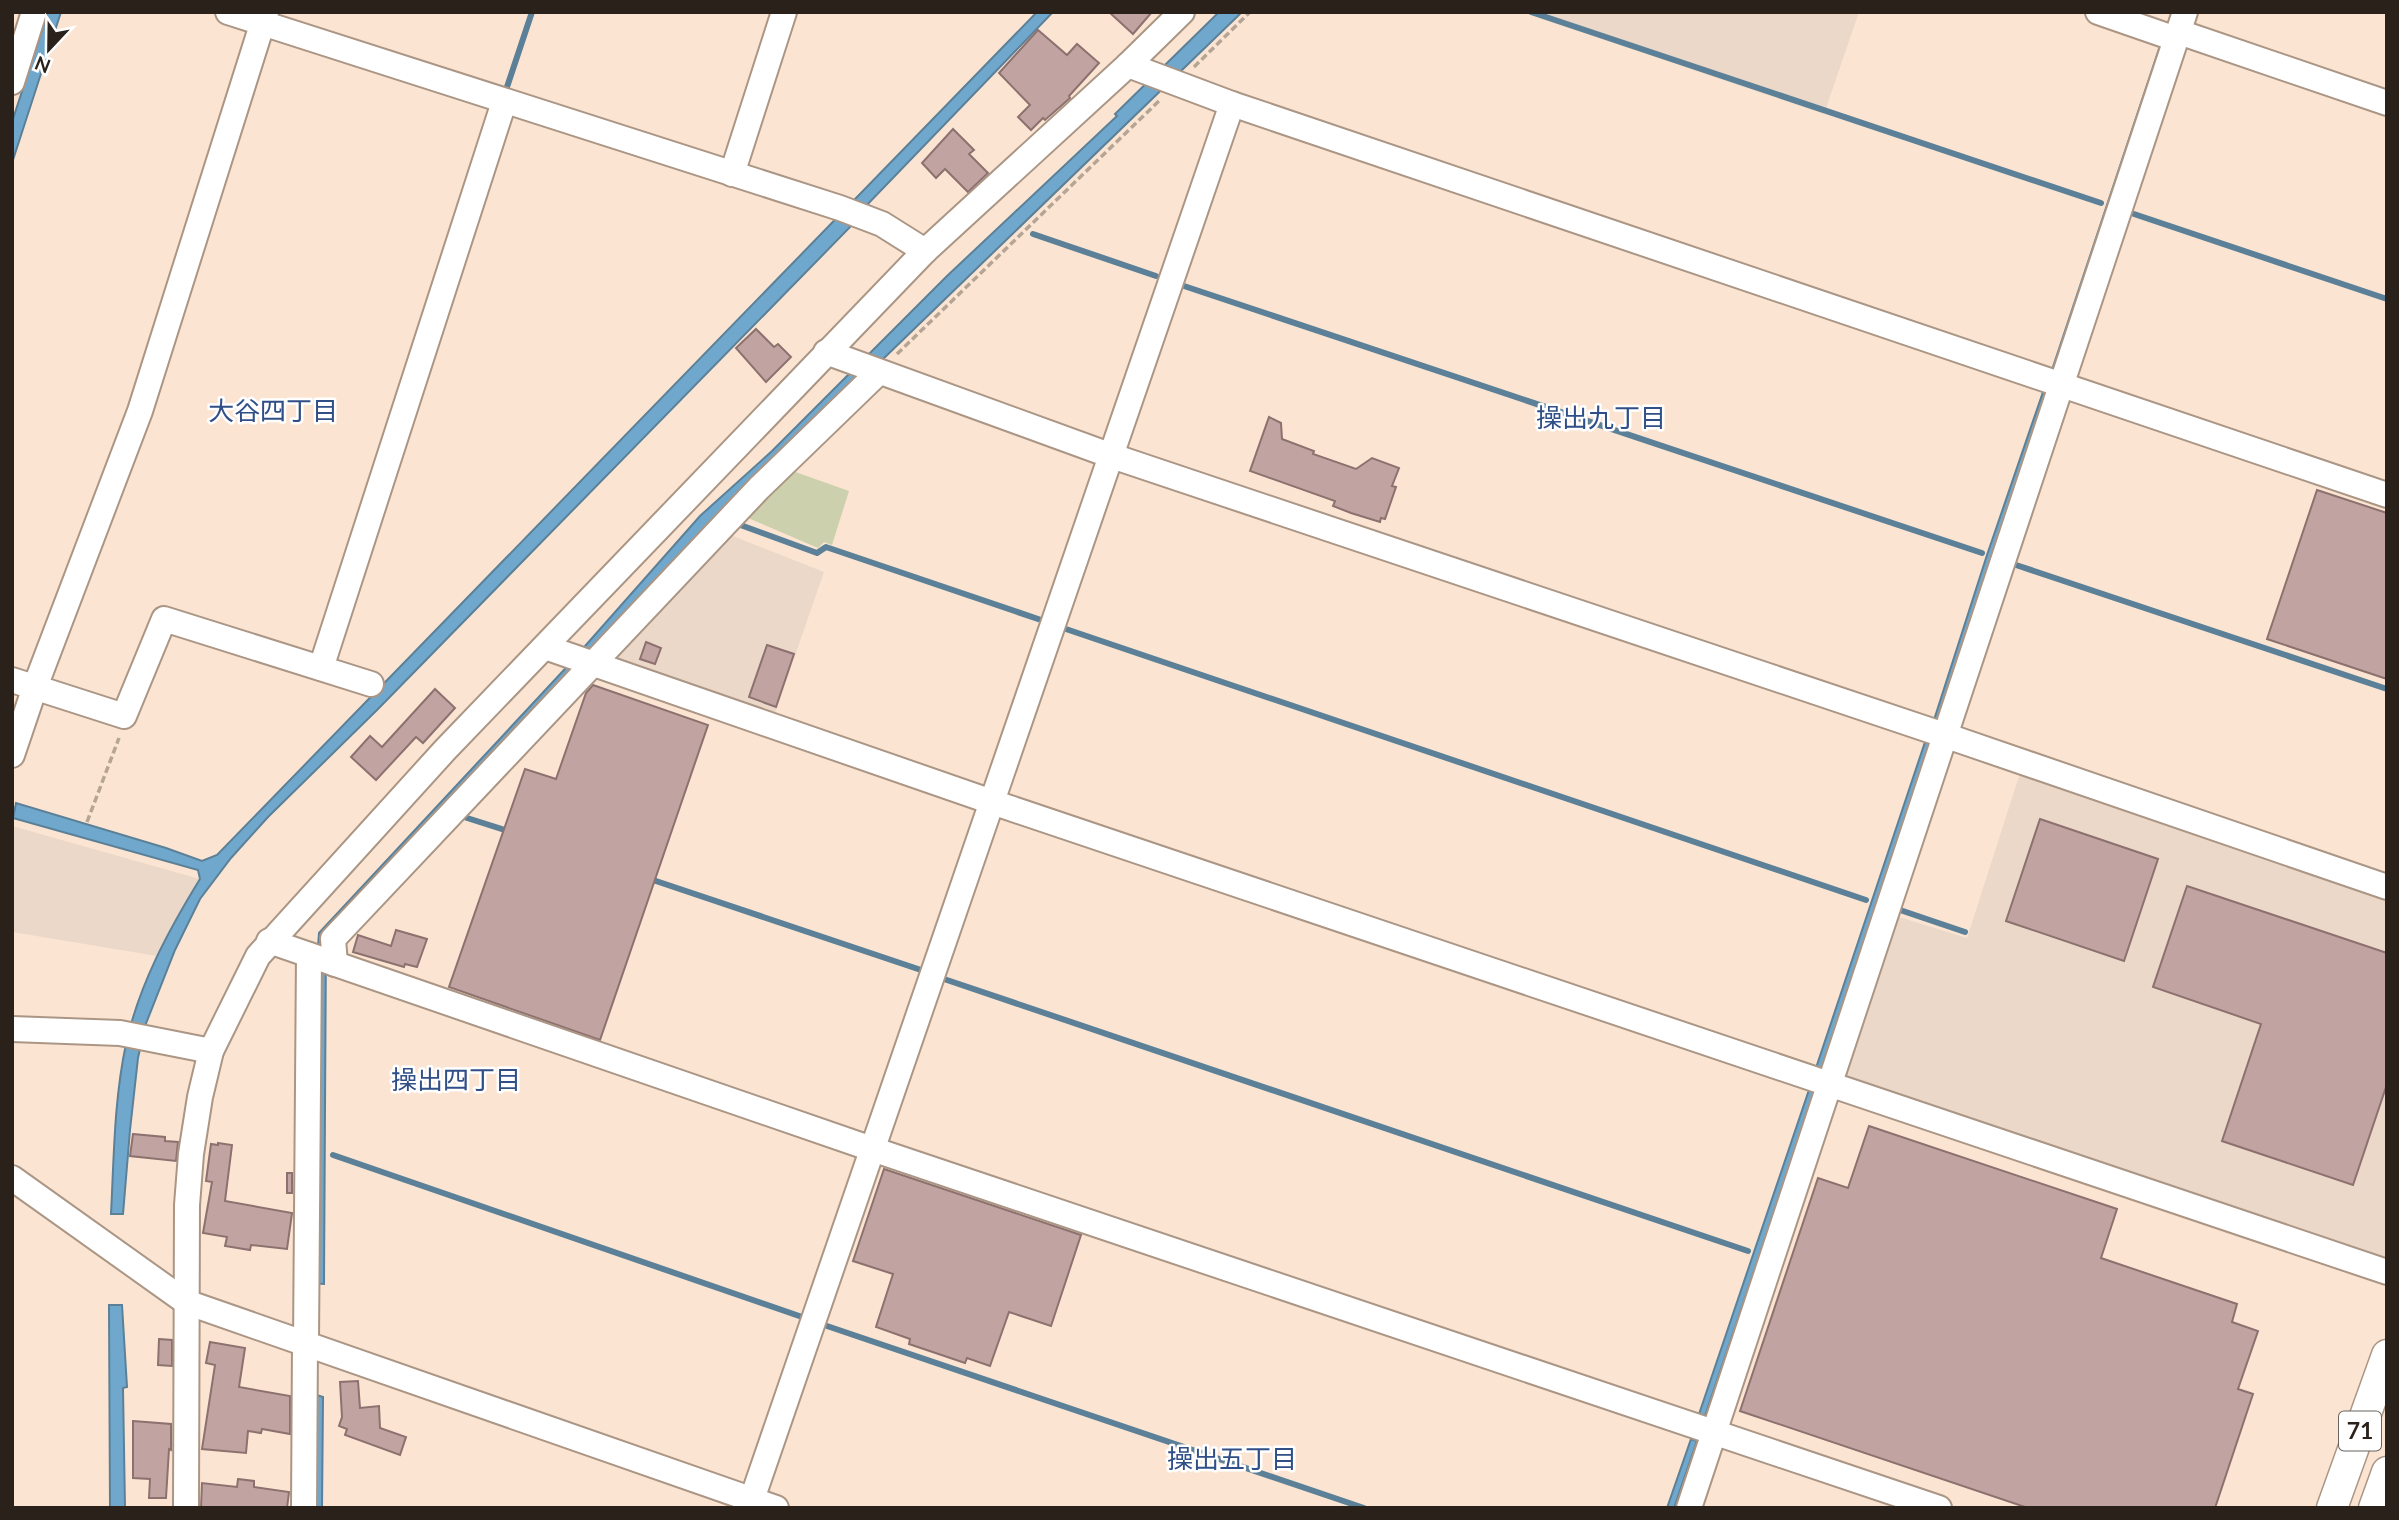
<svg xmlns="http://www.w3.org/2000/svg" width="2399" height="1520" viewBox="0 0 2399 1520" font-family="Lato,'Noto Sans JP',sans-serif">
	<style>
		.industrial { fill: #ebd8c8 }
		.green { fill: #cdd0ac }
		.water { fill: #70a8cd; stroke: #5b8097; stroke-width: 2 }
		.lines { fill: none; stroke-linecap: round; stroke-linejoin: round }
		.stream { stroke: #5b8097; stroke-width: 6 }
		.building { fill: #c1a4a2; stroke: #8c716f; stroke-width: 2 }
		.minor-casing { stroke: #ab9685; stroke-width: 28 }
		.major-casing { stroke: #ab9685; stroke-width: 33 }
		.path { stroke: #b6a595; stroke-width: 3.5; stroke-dasharray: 7 3.5; stroke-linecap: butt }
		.minor { stroke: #fff; stroke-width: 24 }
		.major { stroke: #fff; stroke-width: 30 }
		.labels { text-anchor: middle; stroke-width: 5; stroke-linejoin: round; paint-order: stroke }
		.shield { fill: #fff; stroke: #69645f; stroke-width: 2 }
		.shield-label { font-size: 23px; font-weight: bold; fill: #29211a }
		.neighbourhood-label { font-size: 26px; fill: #314f87; stroke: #fff }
	</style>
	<rect width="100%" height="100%" fill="#fbe5d2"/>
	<g class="industrial">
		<polygon points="1522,12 1859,12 1824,114"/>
		<polygon points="728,534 824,572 773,719 611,661"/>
		<polygon points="2020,773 2387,898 2387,1258 1843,1076 1896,916 1967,938"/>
		<polygon points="12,826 200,879 170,928 157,956 12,932"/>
	</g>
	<polygon class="green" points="787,469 849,491 832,545 824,542 818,548 741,515"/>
	<g class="water">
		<polygon points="48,12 61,12 12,163 12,122"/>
		<path d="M1037 12H1053L862 210 855 222 378 709 268 817 231 858 200 899 175 950 145 1026 138 1058 130 1130 123 1214H111C114 1157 114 1100 126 1044 139 985 168 931 200 879L198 870 13 818 16 803 166 848 202 861 217 855Z"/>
		<polygon points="1219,12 1242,12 881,361 326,936 324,1284 311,1283 316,973 319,933 563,671 700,516 772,451 947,276 1117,116 1115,114"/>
		<polygon points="2160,46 2163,47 2057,372 2052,370"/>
		<polygon points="2043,392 2050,394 1939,722 1934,720 1987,555"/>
		<polygon points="1925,742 1931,744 1821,1070 1816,1068"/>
		<polygon points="1809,1090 1815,1091 1704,1419 1698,1417"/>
		<polygon points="109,1305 122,1305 127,1387 123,1388 125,1508 110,1508"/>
		<polygon points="310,1393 323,1397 322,1508 309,1508"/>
		<polygon points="1691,1439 1697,1441 1674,1508 1667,1508"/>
	</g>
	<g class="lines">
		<g class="stream">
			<polyline points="1531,12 2101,203"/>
			<polyline points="505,93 532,12"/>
			<polyline points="2134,214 2387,299"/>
			<polyline points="1033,234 1156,276"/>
			<polyline points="1184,286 1982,553"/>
			<polyline points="735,523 817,553 826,547 1041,620"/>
			<polyline points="2016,565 2387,689"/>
			<polyline points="1060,627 1866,900"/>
			<polyline points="464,817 511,832"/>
			<polyline points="647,878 924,971"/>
			<polyline points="1900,910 1965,932"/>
			<polyline points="944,979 1748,1251"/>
			<polyline points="333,1155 805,1318"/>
			<polyline points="827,1326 1364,1508"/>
		</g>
	</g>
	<g class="building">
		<polygon points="1109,12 1152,12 1133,34"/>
		<polygon points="1038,30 1067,55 1077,44 1099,63 1069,96 1070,98 1045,120 1043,118 1031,130 1018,117 1030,105 999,73"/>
		<polygon points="953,129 974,150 969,154 988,173 968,192 945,169 936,178 922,163"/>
		<polygon points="756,329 774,347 778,344 791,357 766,382 736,348"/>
		<polygon points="1269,417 1281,423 1282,439 1314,451 1313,454 1356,469 1372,458 1399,468 1392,486 1396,487 1385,519 1381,518 1380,522 1351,513 1333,506 1335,501 1250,471"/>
		<polygon points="2317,490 2387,513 2387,679 2267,639"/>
		<polygon points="646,642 661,648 655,664 640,659"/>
		<polygon points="767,645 794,654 776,707 749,697"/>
		<polygon points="593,685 708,725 600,1040 449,987 525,769 556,779 586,693"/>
		<polygon points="435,689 455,708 423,743 416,737 376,780 351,757 370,736 382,747"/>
		<polygon points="2040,819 2158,859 2124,961 2006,921"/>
		<polygon points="2187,886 2387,953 2387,1084 2353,1185 2222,1141 2261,1024 2153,987"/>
		<polygon points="396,930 427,939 417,967 405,964 404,967 353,952 358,935 391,946"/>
		<polygon points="1869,1126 2117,1209 2101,1258 2237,1304 2232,1322 2258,1331 2238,1389 2253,1394 2215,1508 2028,1508 1740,1411 1818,1178 1848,1188"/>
		<polygon points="133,1134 165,1137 165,1141 178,1142 176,1161 130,1156"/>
		<polygon points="218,1143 232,1145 225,1201 292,1213 287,1249 251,1245 250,1250 225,1246 227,1237 203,1233 212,1182 206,1181 211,1144 218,1145"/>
		<polygon points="884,1169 1081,1235 1051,1326 1009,1312 990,1366 967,1358 965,1363 909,1344 910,1339 876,1327 893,1274 853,1261"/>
		<rect x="287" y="1173" width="5" height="20"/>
		<polygon points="159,1339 172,1340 172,1366 158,1365"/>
		<polygon points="210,1342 245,1348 239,1387 290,1396 290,1434 262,1429 261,1433 248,1431 246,1453 202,1449 215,1365 206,1363"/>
		<polygon points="358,1381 360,1408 379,1406 380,1428 406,1437 400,1455 345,1435 347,1429 339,1426 342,1417 340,1382"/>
		<polygon points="133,1421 171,1424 171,1450 169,1449 166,1498 149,1498 150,1479 133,1478"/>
		<polygon points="238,1479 254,1481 254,1487 289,1492 287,1508 201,1508 202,1483 237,1487"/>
	</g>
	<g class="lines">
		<defs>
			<g id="minor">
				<polyline points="228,12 840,208 882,224 925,251"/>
				<polyline points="2098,12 2176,39"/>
				<polyline points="2179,32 2387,103"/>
				<polyline points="1128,65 1232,104 2387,495"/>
				<polyline points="12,82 34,12"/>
				<polyline points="732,174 784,12"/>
				<polyline points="826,352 1112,456 1947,736 2387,887"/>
				<polyline points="545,647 992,802 2387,1272"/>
				<polyline points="321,668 504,102"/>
				<polyline points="12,680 124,716 164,619 371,684"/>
				<polyline points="12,755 35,687 140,411 266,12"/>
				<polyline points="269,941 872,1149 1939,1508"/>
				<polyline points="335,964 333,939 759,488 879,372"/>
				<polyline points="12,1029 120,1033 211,1051"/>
				<polyline points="12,1178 186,1302 776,1508"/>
				<polyline points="306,1343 309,955"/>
				<polyline points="186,1508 187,1205 191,1154 200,1097 211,1051 258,956 445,750 925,251 1128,65 1182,12"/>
				<polyline points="304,1508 305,1343"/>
				<polyline points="749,1508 1232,104"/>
				<polyline points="1689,1508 2185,12"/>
			</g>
			<g id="major">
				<polyline points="2332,1508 2387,1355"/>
				<polyline points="2374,1508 2387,1472"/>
			</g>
		</defs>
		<use href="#minor" class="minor-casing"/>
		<use href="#major" class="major-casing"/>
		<g class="path">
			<polyline points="1194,67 1250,12"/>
			<polyline points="897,354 1161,99"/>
			<polyline points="87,822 119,738"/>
		</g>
		<use href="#minor" class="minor"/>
		<use href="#major" class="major"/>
	</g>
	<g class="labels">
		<rect class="shield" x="2339" y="1411.5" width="42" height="39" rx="5"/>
		<g class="shield-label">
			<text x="2360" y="1439">71</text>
		</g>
		<g class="neighbourhood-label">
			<text x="273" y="420">大谷四丁目</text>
			<text x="1601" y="427">操出九丁目</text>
			<text x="456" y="1089">操出四丁目</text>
			<text x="1232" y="1468">操出五丁目</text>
		</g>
	</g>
	<rect width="2399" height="1520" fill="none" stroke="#29211a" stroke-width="28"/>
	<g transform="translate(49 49) rotate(202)" stroke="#ffffff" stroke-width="5" paint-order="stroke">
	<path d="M0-5L12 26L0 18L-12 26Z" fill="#29211a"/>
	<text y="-10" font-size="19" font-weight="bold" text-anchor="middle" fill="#29211a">N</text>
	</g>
</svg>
